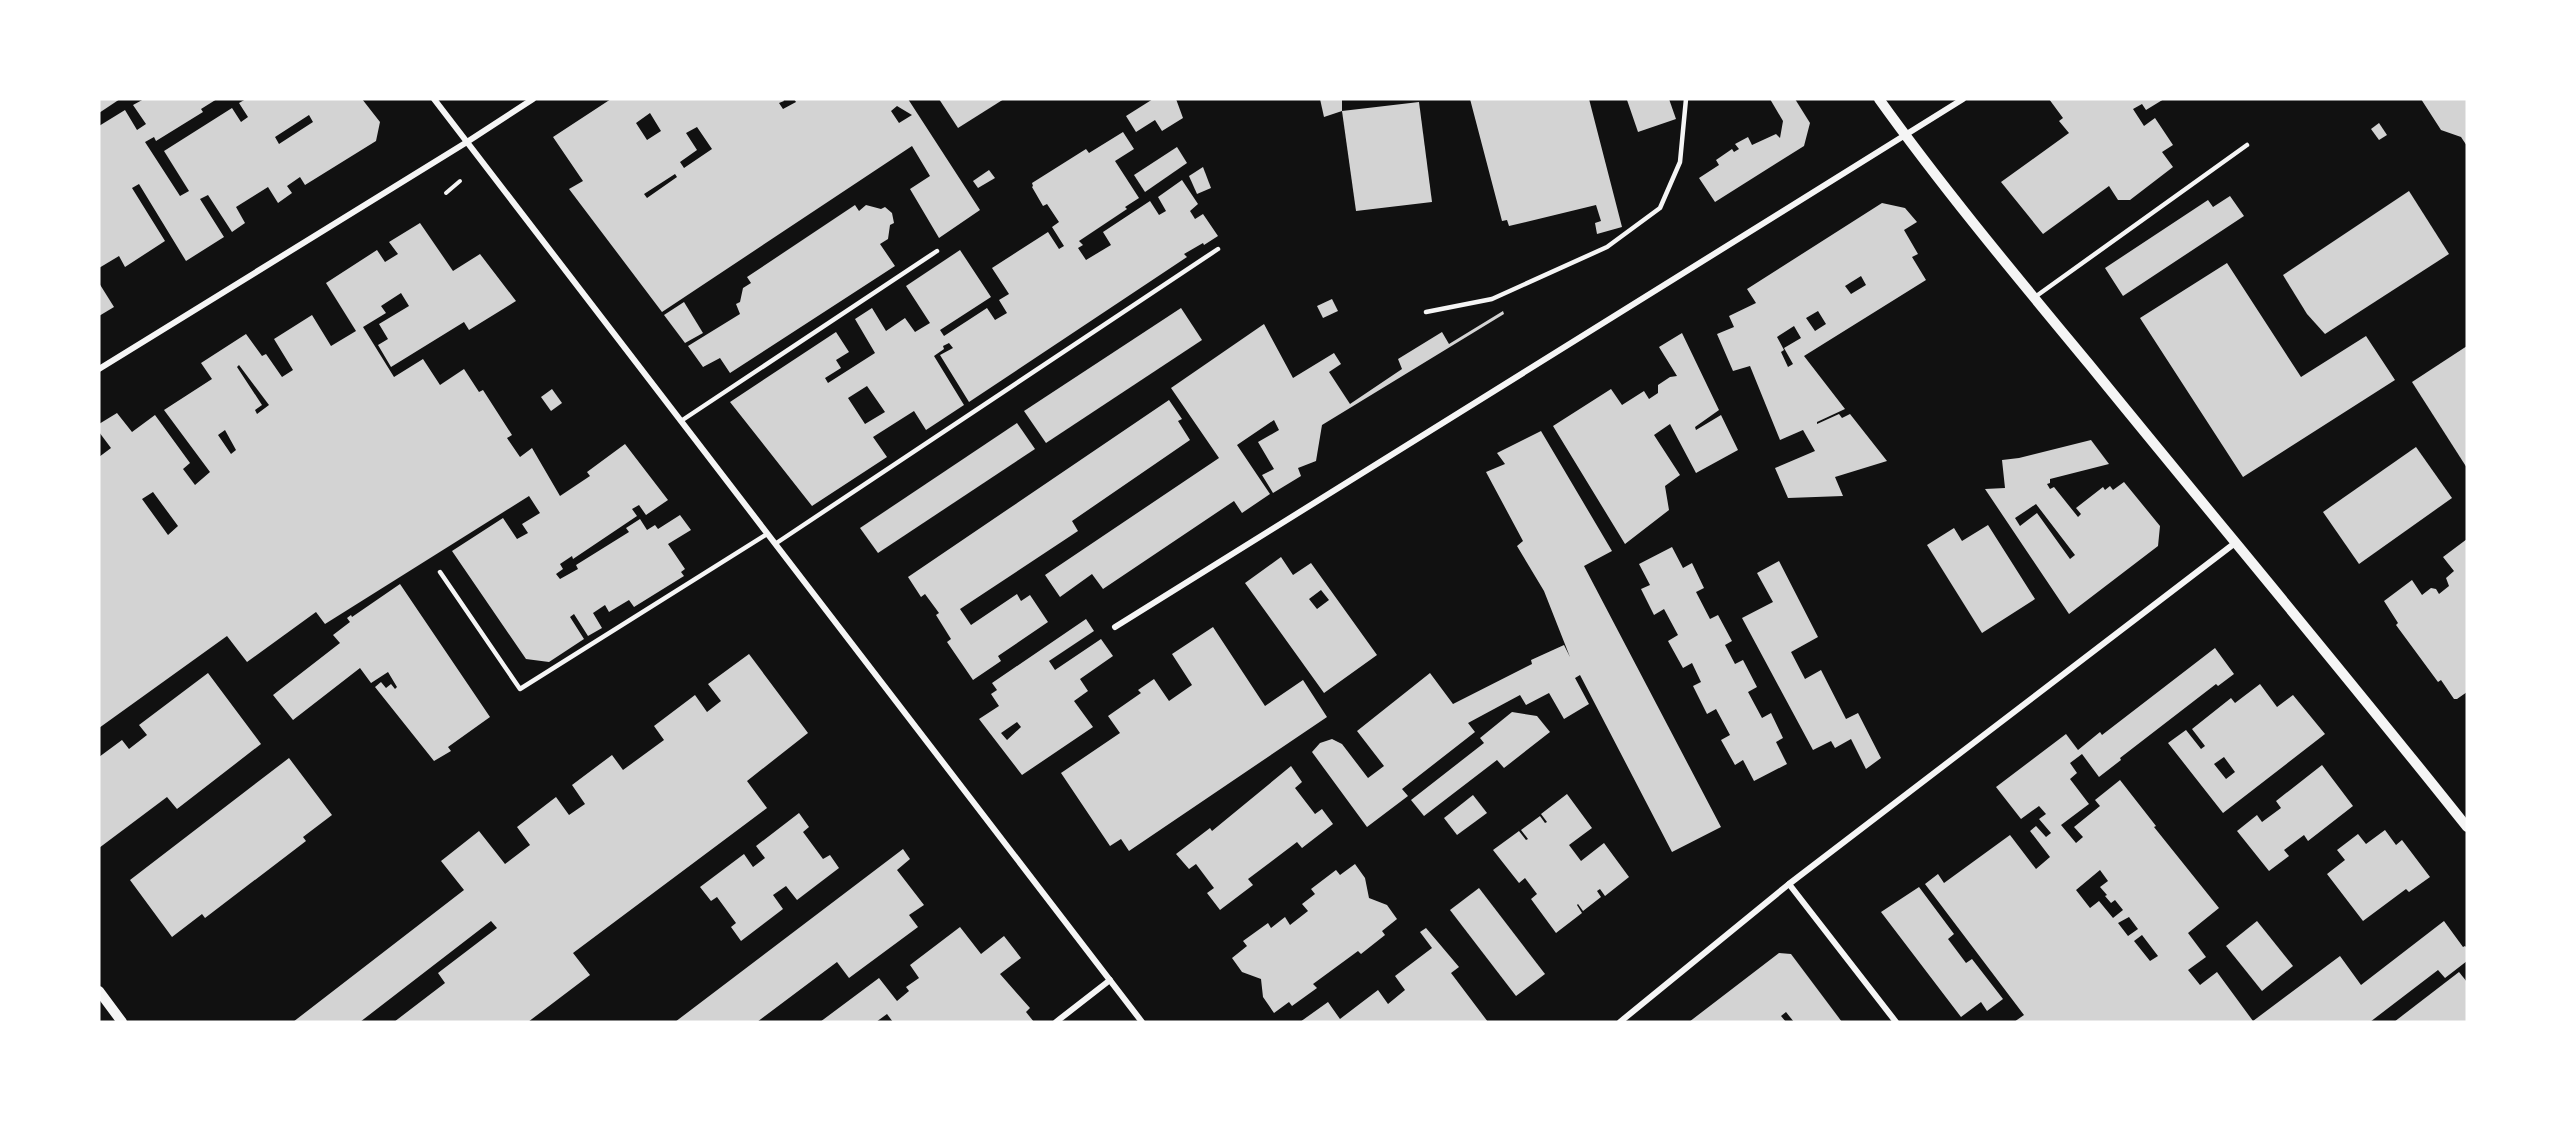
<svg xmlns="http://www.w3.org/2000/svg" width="2566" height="1121" viewBox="0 0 2566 1121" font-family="Signika,sans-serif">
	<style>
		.building { fill: #d3d3d3; fill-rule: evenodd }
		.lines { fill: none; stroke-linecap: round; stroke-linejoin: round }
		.path { stroke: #f5f5f5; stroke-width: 4 }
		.service { stroke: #f5f5f5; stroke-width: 4.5 }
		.minor { stroke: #f5f5f5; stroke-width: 6 }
		.tertiary { stroke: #f5f5f5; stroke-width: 10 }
	</style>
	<rect width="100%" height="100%" fill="#111"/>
	<g class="building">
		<polygon points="99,99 120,99 99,113"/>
		<path d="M144 99H217L201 109 203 112 156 141 154 137 145 142 180 196 189 191 164 151 232 108 241 122 248 117 239 103 246 99H362L380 122 376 141 305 185 300 177 287 186 292 193 278 203 268 187 236 207 245 223 232 232 208 195 200 199 224 237 186 261 139 184 132 188 165 241 125 267 119 256 99 268V126L125 110 137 130 146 124 133 105ZM309 115 313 122 279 144 275 137Z"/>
		<path d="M611 99H783L784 101 779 103 783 109 796 102 794 99H908L980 210 939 238 910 189 930 176 912 146 662 312 569 189 583 181 553 137ZM897 106 912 115 899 123 891 111ZM650 113 661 131 647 140 636 123ZM697 127 712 149 684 168 680 162 697 150 686 133ZM675 174 677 177 647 198 644 194Z"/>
		<polygon points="939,99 1004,99 958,128"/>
		<polygon points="1153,99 1176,99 1183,118 1162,131 1155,120 1136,132 1126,116"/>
		<polygon points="1320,99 1342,99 1342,111 1324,117"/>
		<polygon points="1470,99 1589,99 1622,227 1597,234 1595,223 1601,221 1596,205 1509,226 1507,220 1502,221"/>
		<polygon points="1669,99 1676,119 1638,132 1627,100"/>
		<polygon points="1770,99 1795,99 1810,123 1804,146 1715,202 1699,178 1719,165 1716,160 1732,149 1734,152 1739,149 1735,144 1748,137 1752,145 1776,134 1780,138 1783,121"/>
		<polygon points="2049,99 2164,99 2146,110 2142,104 2133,109 2144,126 2155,118 2173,145 2162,152 2173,167 2130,200 2118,200 2109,186 2043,234 2001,182 2069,133 2059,121 2063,118"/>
		<polygon points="2421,99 2467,99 2467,146 2461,137 2441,130"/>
		<polygon points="1419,102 1432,202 1356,211 1342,111"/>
		<polygon points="2379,123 2387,135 2379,140 2371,129"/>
		<path d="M1123 132 1134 149 1115 161 1139 198 1125 207 1127 209 1079 241 1083 245 1078 248 1086 260 1111 245 1103 232 1150 201 1159 215 1166 211 1158 197 1182 180 1198 204 1190 211 1195 219 1203 214 1218 236 1204 245 1203 243 1184 254 1187 257 969 402 940 355 953 348 949 343 943 346 944 349 934 356 964 405 926 430 914 411 873 437 887 457 812 506 730 402 836 332 849 352 836 360 841 368 825 378 828 383 875 353 855 319 872 308 886 331 905 318 915 332 930 323 906 286 960 250 991 297 940 330 944 336 987 308 995 320 1007 313 999 300 1009 294 992 268 1048 232 1059 249 1064 246 1052 227 1059 222 1047 204 1043 206 1032 187 1033 186 1032 183 1086 149 1089 153ZM867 386 885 412 865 424 848 398Z"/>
		<polygon points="1177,147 1187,163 1145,192 1134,175"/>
		<polygon points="1203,167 1211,188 1197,194 1189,176"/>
		<polygon points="989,170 995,178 978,188 973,181"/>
		<polygon points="2409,191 2449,254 2325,334 2307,314 2283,275"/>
		<polygon points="2230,196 2244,216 2123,296 2105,268 2208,200 2213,207"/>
		<path d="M1882 203 1905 208 1917 222 1904 230 1918 254 1912 257 1926 280 1804 356 1845 409 1817 422V424L1839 414 1842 418 1850 414 1887 461 1835 477 1843 496 1788 498 1775 468 1815 451 1803 430 1780 440 1750 366 1733 371 1717 334 1734 327 1729 316 1756 303 1747 289ZM1861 276 1866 285 1851 294 1845 286ZM1818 311 1826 324 1815 331 1806 318ZM1794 326 1801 338 1784 348 1793 364 1788 367 1781 352 1784 350 1777 337Z"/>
		<polygon points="855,205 859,211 866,205 881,209 885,207 892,213 894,223 890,225 888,239 880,244 895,266 730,373 720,358 703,367 688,346 740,314 736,304 740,302 743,288 751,283 747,277"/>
		<path d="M420 223 453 271 480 254 516 301 469 330 464 322 391 367 378 345 388 339 379 324 409 306 401 293 381 306 386 313 363 327 394 377 423 359 440 385 464 369 479 392 483 390 512 435 507 438 520 457 532 448 560 496 590 476 587 472 625 444 668 500 646 515 639 505 632 509 637 516 573 559 572 556 560 564 563 569 556 574 560 579 578 569 576 565 629 532 626 528 640 519 647 530 655 525 658 529 680 515 691 530 668 544 685 569 681 572 684 576 634 607 629 600 609 612 605 605 593 613 602 628 588 636 574 614 570 617 584 639 549 662 526 659 452 551 503 518 517 539 528 533 522 524 540 513 529 496 325 624 316 612 247 662 227 636 99 728V457L111 448 99 432V424L117 413 132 432 155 415 190 463 183 469 195 485 210 472 164 410 212 379 201 363 246 334 262 356 266 354 282 377 293 370 274 339 312 315 331 346 356 331 326 283 377 250 385 262 398 254 389 242ZM239 365 269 405 257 414 255 410 262 405 237 367ZM225 430 236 450 231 454 218 435ZM153 492 178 526 168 535 142 499Z"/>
		<polygon points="2227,263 2301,377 2366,336 2395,380 2243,477 2140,318"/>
		<polygon points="99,283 114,307 99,316"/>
		<polygon points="1332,299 1338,311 1323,318 1317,306"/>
		<polygon points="684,302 703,333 685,343 664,315"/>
		<polygon points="1181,308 1202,340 1046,443 1024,411"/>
		<polygon points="1503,311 1504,314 1322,425 1316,461 1298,468 1301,476 1273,493 1262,475 1274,469 1258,442 1279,430 1274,420 1237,445 1270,494 1242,513 1234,501 1103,589 1092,574 1060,597 1045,575 1219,458 1171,388 1264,324 1293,378 1334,353 1341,364 1329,372 1350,404 1402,369 1398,359 1442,332 1449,344"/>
		<polygon points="1682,333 1719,410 1695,427 1696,430 1721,415 1738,450 1696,473 1670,424 1654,435 1680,475 1665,486 1669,510 1625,544 1553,426 1611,389 1622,405 1644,391 1649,399 1658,393 1658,385 1670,377 1677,376 1659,347"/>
		<polygon points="2467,346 2467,468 2412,382"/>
		<polygon points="552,389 562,403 551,411 541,397"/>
		<polygon points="1169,400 1182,419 1178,421 1190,440 1072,521 1078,531 960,609 971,625 1017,594 1021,601 1030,595 1048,622 998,656 1001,661 973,680 947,642 951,639 936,615 939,613 925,594 921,597 908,577"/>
		<polygon points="1017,423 1035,449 878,553 860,528"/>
		<polygon points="1541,431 1612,551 1584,566 1721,827 1672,852 1580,675 1575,678 1589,704 1564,719 1549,693 1526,705 1520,695 1468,723 1475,732 1402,789 1408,796 1367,827 1312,752 1320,743 1332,739 1342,744 1368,778 1384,766 1357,731 1430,673 1453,704 1532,664 1531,660 1564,645 1570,657 1544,591 1517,546 1523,541 1486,472 1505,464 1497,453"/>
		<path d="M2091 440 2109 464 2050 479V483L2047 484 2050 489 2054 487 2078 517 2081 514 2076 508 2103 487 2105 490 2110 486 2113 490 2124 482 2160 526 2158 546 2069 614 1985 489 2005 488 2002 460 2019 458ZM2036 504 2075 555 2070 559 2037 513 2020 526 2015 518Z"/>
		<polygon points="2416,447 2452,498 2359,564 2323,512"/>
		<polygon points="1988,525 2035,599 1982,633 1927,545 1954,528 1962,541"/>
		<polygon points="2467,539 2467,692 2457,699 2454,699 2441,680 2438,682 2396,625 2398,623 2384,601 2412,580 2422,595 2431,588 2436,589 2439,594 2449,586 2446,578 2454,571 2443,557"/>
		<polygon points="1672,547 1683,568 1692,563 1704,588 1696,592 1710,619 1718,615 1732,641 1725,645 1735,664 1743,660 1757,687 1748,692 1762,718 1771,713 1783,738 1776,742 1787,764 1754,781 1743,760 1735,765 1721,740 1730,735 1716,709 1707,714 1693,686 1701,682 1692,663 1683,668 1668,641 1678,635 1664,609 1654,615 1641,589 1650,585 1639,564"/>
		<path d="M1281 557 1293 575 1311 563 1377 655 1324 693 1245 583ZM1321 590 1329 600 1317 609 1309 599Z"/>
		<polygon points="1779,561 1818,637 1791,652 1805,679 1821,670 1846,719 1858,713 1881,758 1866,769 1851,739 1835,748 1831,741 1813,750 1742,618 1773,602 1757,573"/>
		<polygon points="400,584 490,717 448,747 451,751 434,761 375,687 381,682 386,688 391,684 395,689 397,687 388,672 371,683 360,668 293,720 273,695 340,643 333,635 350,622 347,618 351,615 352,617"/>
		<path d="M1086 619 1094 631 1049 661 1055 670 1101 639 1113 656 1080 679 1088 691 1074 701 1093 727 1022 775 979 719 999 706 991 694 997 690 992 683ZM1017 722 1021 727 1007 740 1001 733Z"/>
		<polygon points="1213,627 1265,706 1303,680 1327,717 1129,851 1121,839 1110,846 1061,773 1120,733 1108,716 1141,693 1138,690 1154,679 1169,701 1192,685 1172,654"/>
		<path d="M2215 648 2234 674 2218 686 2216 684 2120 758 2121 760 2099 777 2082 754 2070 763 2077 773 2070 779 2089 804 2061 825 2076 843 2083 837 2074 827 2100 806 2095 800 2120 780 2156 826 2154 827 2219 908 2188 933 2206 957 2188 970 2200 985 2217 972 2253 1021 2340 956 2361 985 2444 921 2463 947 2465 946 2467 948V961L2445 978 2438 970 2370 1022H2014L2024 1015 1925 884 1938 874 1944 883 2010 835 2036 869 2050 857 2030 831 2036 826 2046 837 2051 833 2039 819 2046 814 2039 806 2021 819 1996 787 2066 734 2078 750 2100 732 2102 735ZM2100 870 2108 881 2100 887 2107 895 2105 896 2111 903 2115 900 2123 910 2113 918 2099 901 2090 908 2076 890ZM2129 917 2138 929 2128 936 2118 923ZM2142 935 2158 956 2150 961 2134 941Z"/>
		<polygon points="749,654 808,733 747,781 767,808 573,953 590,975 528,1022 394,1022 445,983 438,973 497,928 491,921 360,1022 293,1022 464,890 441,861 479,831 505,864 530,845 517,827 556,797 569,815 585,804 572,785 612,755 623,770 664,740 654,726 695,695 707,712 721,701 708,684"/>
		<polygon points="208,673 261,744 177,809 167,797 99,848 99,757 122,740 129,749 147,735 139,725"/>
		<path d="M2260 684 2277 707 2293 695 2325 734 2223 813 2168 743 2186 730 2201 749 2205 746 2192 729 2231 698 2235 703ZM2224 757 2235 772 2226 779 2214 764Z"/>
		<polygon points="1512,712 1537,716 1550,732 1504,768 1497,760 1424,816 1411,800 1484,743 1480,738"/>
		<polygon points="289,758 332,815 303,837 306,841 205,918 202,914 172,937 130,880"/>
		<polygon points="2322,765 2353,806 2308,841 2304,835 2284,850 2289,856 2269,871 2237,831 2257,815 2262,822 2281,808 2276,801"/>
		<polygon points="1291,766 1302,782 1295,788 1315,814 1322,809 1333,824 1302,848 1297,842 1248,879 1253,885 1220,910 1207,893 1214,888 1196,864 1189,869 1176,854 1210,828 1212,831"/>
		<polygon points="1567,794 1592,828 1569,845 1581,861 1604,843 1629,877 1605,896 1600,889 1597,891 1601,897 1583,911 1578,904 1577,905 1582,913 1556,933 1531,899 1537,894 1525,878 1519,883 1493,850 1519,831 1526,840 1528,839 1521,830 1540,816 1545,823 1547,822 1541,814"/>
		<polygon points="1473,795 1487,813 1457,835 1444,818"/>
		<polygon points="799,813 809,827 803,832 823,859 830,855 839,868 797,900 786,886 773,895 783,909 741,941 731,927 736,923 717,897 711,901 700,887 744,854 753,867 765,858 756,846"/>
		<polygon points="2385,830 2396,845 2402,840 2430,877 2409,892 2406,889 2363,921 2327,874 2345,860 2337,850 2358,834 2366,844"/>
		<polygon points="903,849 910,859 897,870 924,905 909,915 918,927 849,978 837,962 757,1022 675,1022"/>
		<polygon points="1355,864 1365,878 1369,898 1387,905 1397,919 1382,931 1385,935 1361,954 1358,951 1313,984 1317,988 1292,1006 1289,1002 1274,1013 1263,997 1261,979 1242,972 1232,958 1247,946 1243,941 1268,923 1271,928 1285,917 1290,925 1308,911 1302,904 1315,894 1311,889 1336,870 1340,875"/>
		<polygon points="1919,887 1954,934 1948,939 1966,963 1972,959 2003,999 1987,1011 1981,1002 1961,1017 1881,912"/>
		<polygon points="1479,888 1545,974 1516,996 1450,910"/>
		<polygon points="2257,921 2293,966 2262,991 2226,946"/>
		<polygon points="960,927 981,954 1004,936 1021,958 1000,974 1030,1008 1026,1012 1034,1022 893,1022 887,1014 876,1022 820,1022 879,978 897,1001 909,991 906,987 919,978 910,965"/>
		<polygon points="1426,928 1459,967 1451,973 1488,1022 1300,1022 1328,1002 1340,1019 1378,990 1388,1004 1405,990 1395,976 1432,948 1420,932"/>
		<polygon points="1779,953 1791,954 1842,1022 1794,1022 1786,1012 1781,1016 1786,1022 1689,1022"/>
		<polygon points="2459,972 2467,982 2467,1022 2394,1022"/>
	</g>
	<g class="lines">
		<polyline class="path" points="446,193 460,181"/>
		<g class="service">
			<polyline points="2035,297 2247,145"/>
			<polyline points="1426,312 1492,299 1607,247 1660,208 1680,162 1686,99"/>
			<polyline points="681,421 937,251"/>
			<polyline points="775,544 1218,249"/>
			<polyline points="440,572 520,689 767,534"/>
		</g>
		<g class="minor">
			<polyline points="434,99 1142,1022"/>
			<polyline points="99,369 467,142 533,99"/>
			<polyline points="1115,627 1963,99"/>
			<polyline points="1789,884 1896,1022"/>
			<polyline points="1056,1022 1110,980"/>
			<polyline points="1620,1022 1789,884 2235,543"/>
		</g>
		<g class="tertiary">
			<path d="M1879 99C1945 191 2017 277 2089 364 2215 519 2343 671 2467 827"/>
			<polyline points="99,991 122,1022"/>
		</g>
	</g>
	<rect width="2566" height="1121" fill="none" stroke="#ffffff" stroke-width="201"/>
</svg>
